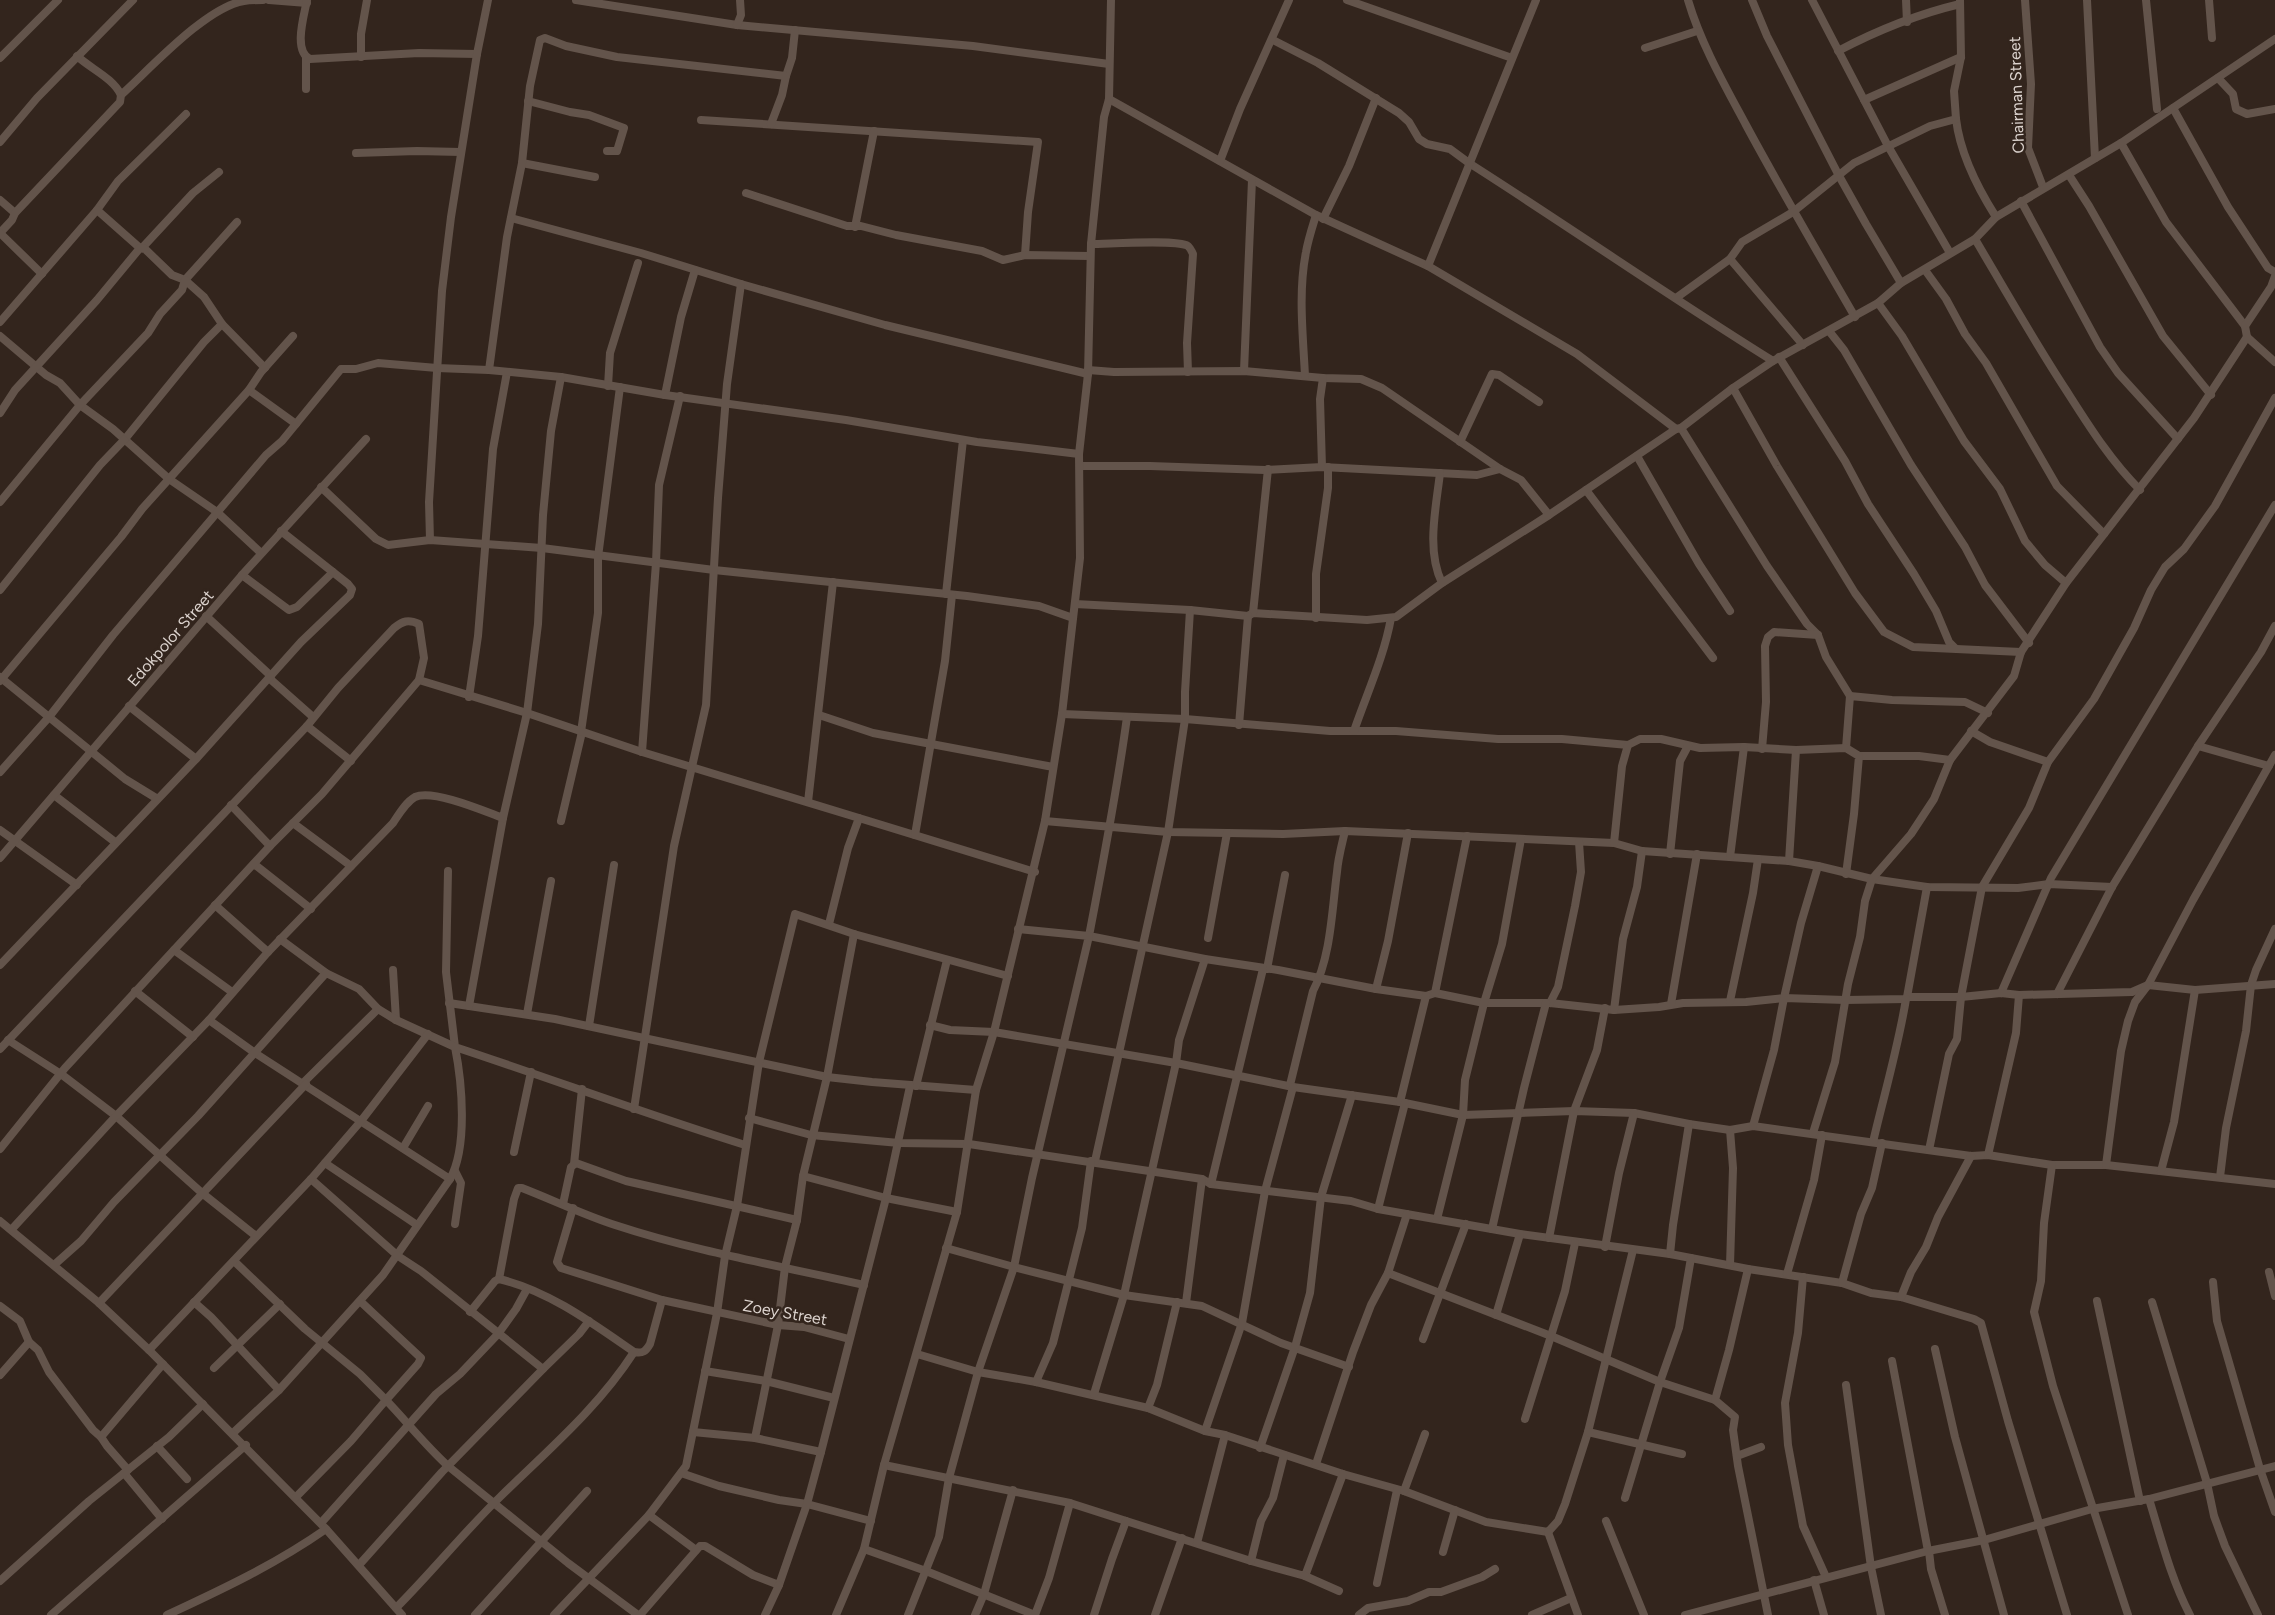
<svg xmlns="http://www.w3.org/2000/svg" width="2275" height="1615" viewBox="0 0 2275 1615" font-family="Figtree,sans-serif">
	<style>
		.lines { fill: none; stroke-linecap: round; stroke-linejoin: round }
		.minor { stroke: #63544b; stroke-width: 8 }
		.labels { text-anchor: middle; stroke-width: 5; stroke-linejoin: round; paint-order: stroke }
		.street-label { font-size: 16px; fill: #dcd3ce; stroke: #33251d }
	</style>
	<rect width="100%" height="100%" fill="#33251d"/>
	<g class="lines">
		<g class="minor">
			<polyline points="269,0 307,3"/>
			<path d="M307 0C304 16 293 51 310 59L419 53 477 54"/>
			<polyline points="576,0 737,25 973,46 1109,64"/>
			<polyline points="1347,0 1512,58"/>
			<path d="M1688 0C1701 44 1724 84 1746 125 1781 190 1818 253 1855 317"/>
			<polyline points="1752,0 1767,36 1838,174 1866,224 1901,283"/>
			<polyline points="1812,0 1888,146 1950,253"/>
			<polyline points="1906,0 1907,22"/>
			<polyline points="2025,0 2031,84 2028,148 2043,187"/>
			<polyline points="2087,0 2095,158"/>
			<polyline points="2146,0 2157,109"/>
			<polyline points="2209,0 2212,38"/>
			<polyline points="737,25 741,15 740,0"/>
			<path d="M1273 40 1318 63 1399 113 1409 122 1419 139 1427 144 1450 149 1469 163C1571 228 1670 297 1773 361"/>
			<polyline points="1645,48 1697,31"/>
			<path d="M1838 51C1876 31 1918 14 1960 4"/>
			<path d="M77 56C91 69 113 78 121 95"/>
			<polyline points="361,57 361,34 367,0"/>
			<polyline points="0,58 58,0"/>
			<polyline points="786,76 792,58 795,30"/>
			<polyline points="2218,78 2233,94 2236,109 2247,114 2275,109"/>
			<polyline points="306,89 306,57"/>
			<polyline points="1109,99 1316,215 1428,266 1577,354 1676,429"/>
			<polyline points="1864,100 1961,57"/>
			<polyline points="528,101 570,112 589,115 624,128 617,151 607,151"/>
			<polyline points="2173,108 2228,207 2268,268 2275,272"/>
			<path d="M1956 119C1960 153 1977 187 1996 217"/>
			<polyline points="701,120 1038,142 1028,212 1025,255"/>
			<polyline points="0,142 37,98 133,0"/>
			<polyline points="2121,143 2166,222 2245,326"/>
			<polyline points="356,153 417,151 461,152"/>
			<polyline points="1220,161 1240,109 1289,0"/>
			<polyline points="522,163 595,177"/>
			<polyline points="2069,175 2089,206 2163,336 2211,395"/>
			<polyline points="746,193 847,226 861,226 896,235 982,251 1003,260 1025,255 1090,256"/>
			<polyline points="0,200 15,213"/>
			<polyline points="2021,201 2100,347 2118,373 2178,439"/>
			<polyline points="97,210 118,181 186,114"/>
			<polyline points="511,218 641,253 741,284 885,325 1088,374"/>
			<polyline points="1323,219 1349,166 1376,98"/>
			<polyline points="855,227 874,131"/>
			<path d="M0 233 12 220 15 213 120 102 121 95C150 69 206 7 244 1 250 0 256 0 263 0"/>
			<polyline points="0,233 42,274"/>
			<path d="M1975 239C2005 290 2034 341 2066 390 2089 426 2110 460 2140 490"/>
			<path d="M1091 244C1108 244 1177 239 1188 246 1191 249 1191 250 1193 254L1187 343 1188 372"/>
			<polyline points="142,248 193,193 219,172"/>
			<polyline points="1730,259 1803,345"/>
			<polyline points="1428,266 1536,0"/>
			<polyline points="1925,270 1946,299 1965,334 1986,363 2057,486 2104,534"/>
			<polyline points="1676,298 1730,259 1742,242 1793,212 1854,163 1930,126 1956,119 1954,91 1961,57 1960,0"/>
			<polyline points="1878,303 1902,336 1964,441 2000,489 2025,541 2045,565 2066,583"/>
			<polyline points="0,322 97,210 140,248"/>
			<polyline points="1829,331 1844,350 1911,465 1965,547 1985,585 2029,643"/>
			<polyline points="0,336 46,375 60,383 80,405 113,429 169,479 217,512 261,553"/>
			<polyline points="2247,337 2275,362"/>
			<polyline points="1779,357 1845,461 1868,504 1914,574 1936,611 1949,642 1955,648"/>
			<polyline points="489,370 507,237 522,163 530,86 540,40 545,38 566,46 617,57 786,76 782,95 771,124"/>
			<polyline points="1088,370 1114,372 1244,371 1323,378 1361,379 1382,388 1500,469 1521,480 1549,515"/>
			<polyline points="1244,371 1252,180"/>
			<path d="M1305 376C1303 335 1298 292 1306 252 1308 240 1312 228 1316 215"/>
			<polyline points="608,386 610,353 638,263"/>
			<polyline points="1733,388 1777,466 1855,593 1884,632 1913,647 2021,652"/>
			<polyline points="249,390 296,424"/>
			<polyline points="665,395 681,317 695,270"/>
			<polyline points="0,413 15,390 97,300 140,248 145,249 172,275 185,280 237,222"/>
			<polyline points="1681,428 1767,566 1807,624 1818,635 1826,657 1850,696"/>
			<polyline points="125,439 204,342 222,324 265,368"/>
			<polyline points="1460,442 1492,374 1499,375 1539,402"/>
			<polyline points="1637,456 1699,564 1730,611"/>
			<polyline points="1081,466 1150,466 1265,470 1322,467 1477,475 1500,469"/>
			<polyline points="1322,467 1320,399 1323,378"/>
			<path d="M1440 473C1436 508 1426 550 1442 583"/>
			<polyline points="321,487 376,539 388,545 430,540 542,548 714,570 967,596 1039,606 1073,618"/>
			<polyline points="1586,490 1713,658"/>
			<polyline points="0,502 80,405 148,333 160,314 182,290 185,280 204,297 222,324"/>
			<polyline points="430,540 429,502 442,291 451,217 477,54 488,0"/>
			<polyline points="242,575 289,610 297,607 333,572"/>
			<polyline points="0,590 100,465 124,440"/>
			<polyline points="946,594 963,440"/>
			<polyline points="1075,604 1190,610 1248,616 1253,613 1367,620 1396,617 1442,583 1549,515 1676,429 1681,428 1733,388 1773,361 1878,303 1901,283 1975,239 1996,217 2121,143 2275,39"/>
			<polyline points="1253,613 1268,469"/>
			<polyline points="206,616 271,676"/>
			<polyline points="1316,618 1316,574 1328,488 1328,467"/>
			<polyline points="0,677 125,779 156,798"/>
			<polyline points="269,678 313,717"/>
			<polyline points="0,681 121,537 142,509 249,390 261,372 293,336"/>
			<polyline points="469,697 478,636 493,449 507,372"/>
			<polyline points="129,706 196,759"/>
			<polyline points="1062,714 1185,719 1330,731 1396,731 1498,739 1562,739 1628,745"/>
			<polyline points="819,715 873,733 1053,767"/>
			<polyline points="1239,725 1248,616"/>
			<polyline points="307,726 351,761"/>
			<path d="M1354 731C1367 693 1384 657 1391 618"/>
			<polyline points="1971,731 1990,742 2048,762"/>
			<polyline points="581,732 598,613 598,557 620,387"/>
			<polyline points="2198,746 2269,766"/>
			<polyline points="1846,748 1850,696 1892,700 1965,702 1988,713"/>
			<polyline points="1762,749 1766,702 1765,646 1768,637 1774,632 1818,635"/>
			<polyline points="642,752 656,563 659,485 680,396"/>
			<polyline points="1859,756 1919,756 1950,760"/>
			<polyline points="0,772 49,717 113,635 266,455 282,441 341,369 356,369 378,363 437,368 489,370 561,377 665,395 846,420 977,442 1079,454"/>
			<polyline points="54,795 115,842"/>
			<polyline points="808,802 833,582"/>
			<polyline points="231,805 270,846"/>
			<polyline points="859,818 1035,872"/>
			<polyline points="561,821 582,732"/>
			<path d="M1045 821 1168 832 1283 834 1345 831 1614 843 1642 851 1789 861 1818 866 1801 923 1784 998 1746 1002 1683 1003 1659 1007 1614 1010 1550 1003H1484L1435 993 1426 996 1376 989 1278 970 1205 959 1089 936C1103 863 1117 791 1127 717"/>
			<polyline points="293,823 351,866"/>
			<polyline points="0,830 77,885"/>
			<polyline points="915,835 945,661 952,595"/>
			<polyline points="1614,843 1622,766 1628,745 1640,739 1661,739 1700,748 1744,747 1796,750 1846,748 1859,756 1854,814 1846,874"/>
			<polyline points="1670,854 1680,761 1688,746"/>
			<polyline points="1730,857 1744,747"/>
			<polyline points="0,858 242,575 366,439"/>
			<polyline points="1789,861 1796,750"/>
			<polyline points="254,864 311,909"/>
			<polyline points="1818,866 1872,879 1927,887 2018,888 2049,884 2112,887"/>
			<path d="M448 871 446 972 455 1047C552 1079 648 1115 745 1145"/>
			<polyline points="215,905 268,952"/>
			<polyline points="1018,929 1089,936 1032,1178 1014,1267 1124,1295 1202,1306 1281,1343 1349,1367"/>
			<polyline points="1208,938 1227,833"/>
			<polyline points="280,939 326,973"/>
			<polyline points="174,950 232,992"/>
			<polyline points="0,965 196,759 301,642 350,595 352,589 348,584 281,531"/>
			<polyline points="1267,969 1285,875"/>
			<polyline points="393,970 396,1020"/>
			<polyline points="1376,989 1388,941 1408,833"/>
			<polyline points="135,991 193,1037"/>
			<polyline points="1435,993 1467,836"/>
			<polyline points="2001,993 2051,878 2275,505"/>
			<polyline points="2057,994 2112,887 2198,746 2261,652 2275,626"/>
			<polyline points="1907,997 1927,887"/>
			<polyline points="1730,1001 1753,893 1758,859"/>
			<polyline points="449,1003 555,1019 827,1077 872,1082 976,1090"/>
			<polyline points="1550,1003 1558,987 1575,906 1581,872 1579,842"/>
			<polyline points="1671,1004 1697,854"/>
			<polyline points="469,1006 503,818"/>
			<polyline points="1614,1010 1623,939 1637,887 1642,851"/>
			<polyline points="527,1014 551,881"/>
			<polyline points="209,1020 255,1053 450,1179 383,1275 279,1390 233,1433"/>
			<polyline points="930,1025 950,1030 994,1032 1176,1063 1293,1087 1400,1102 1463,1115 1574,1111 1634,1113 1689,1124 1730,1130 1753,1126 1971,1156 1988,1155 2052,1165 2106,1165 2275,1184"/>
			<polyline points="589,1026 614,865"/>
			<polyline points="8,1040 61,1074 116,1116 202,1193 256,1236"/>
			<path d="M0 1049 307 726 338 688 394 628C403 621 408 619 419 624L424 658 419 680 527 713 642 752 859 818 848 848 829 924"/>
			<polyline points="303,1083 378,1009"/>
			<path d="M1290 1085 1313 991C1331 957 1332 909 1337 872 1338 858 1342 844 1345 831"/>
			<polyline points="916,1086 947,960"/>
			<polyline points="1400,1102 1426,996"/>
			<polyline points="634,1109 674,846 706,705 718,498 727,384 741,284"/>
			<polyline points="749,1118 811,1135 899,1143 969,1144 1202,1179 1211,1184 1351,1201 1378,1209 1520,1234 1670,1254 1748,1269 1842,1283 1871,1293 1901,1297 1974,1319 1981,1323 2008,1421 2067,1615"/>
			<polyline points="1753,1126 1774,1050 1784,998 1845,1000 1906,999 1907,997 1961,997 2001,993 2019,995 2132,992 2148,985 2195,990 2275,984"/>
			<polyline points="1813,1133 1835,1062 1848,984 1860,937 1865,901 1872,879 1911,834 1934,799 1950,760 2014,676 2021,652 2066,583 2194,418 2247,337 2245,326 2271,287 2275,276"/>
			<path d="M1873 1142C1884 1095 1898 1048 1906 999"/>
			<polyline points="403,1148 428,1106"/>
			<polyline points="0,1149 65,1068 270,846 322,794 419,680"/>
			<polyline points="1929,1150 1949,1054 1957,1039 1961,997 1982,887 2029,808 2048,762 2094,699 2134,628 2151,590 2165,567 2184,549 2215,506 2275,398"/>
			<polyline points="514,1152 531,1072"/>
			<polyline points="1988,1155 2016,1033 2019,995"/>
			<polyline points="1095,1161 1168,832 1185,719 1185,692 1190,610"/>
			<polyline points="325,1163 417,1225"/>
			<polyline points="574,1164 582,1089"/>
			<polyline points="2052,1165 2044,1223 2041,1281 2034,1312 2053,1386 2128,1615"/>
			<polyline points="2106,1165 2121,1051 2128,1021 2135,1002 2148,985 2193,900 2275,755"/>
			<polyline points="455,1171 461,1183 455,1224"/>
			<polyline points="2161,1171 2174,1122 2195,990"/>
			<polyline points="803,1176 886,1198 957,1212"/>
			<polyline points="2220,1177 2226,1128 2246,1031 2251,985 2256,970 2275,929"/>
			<polyline points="311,1179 398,1256 421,1271 543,1369 442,1472 359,1565"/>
			<polyline points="1211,1184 1263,969"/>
			<polyline points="563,1204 571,1167 576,1163 626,1181 797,1220"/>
			<polyline points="573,1208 557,1262 561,1268 662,1300 778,1325 804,1327 849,1339"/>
			<polyline points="1378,1209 1405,1103"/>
			<polyline points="1407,1214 1388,1273 1551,1336 1660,1382 1715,1400"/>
			<polyline points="1437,1219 1463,1115 1465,1080 1484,1003 1502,944 1521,839"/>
			<polyline points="0,1221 99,1303 149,1350 326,1529 402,1615"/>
			<path d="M12 1229 116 1116 209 1020 268 952 393 823C399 814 406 802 415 797 433 789 484 811 503 818L527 713 538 624 543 515 551 431 561 377"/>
			<polyline points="1492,1229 1524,1088 1546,1003"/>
			<polyline points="1549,1238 1574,1111 1597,1050 1605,1008"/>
			<polyline points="1605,1247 1619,1173 1634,1113"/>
			<polyline points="1670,1254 1673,1225 1689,1124"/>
			<polyline points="234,1261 305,1329 360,1374 386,1400 351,1441 296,1497"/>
			<path d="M54 1265 81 1241 114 1202 198 1116 326 973 359 989 378 1009 396 1020 455 1047C462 1082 468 1147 450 1179"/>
			<polyline points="1730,1265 1733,1168 1730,1130"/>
			<polyline points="1748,1269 1729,1350 1715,1400 1735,1417 1733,1430 1738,1466 1768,1615"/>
			<polyline points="2269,1272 2275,1296"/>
			<polyline points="1787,1274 1814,1180 1822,1135"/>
			<polyline points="1803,1277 1798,1333 1785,1403 1788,1445 1803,1526 1826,1577"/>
			<path d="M499 1279 514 1199 518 1188H522C553 1200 584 1215 615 1225 697 1252 781 1266 864 1285"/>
			<polyline points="2213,1282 2217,1321 2260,1469 2275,1512"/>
			<polyline points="1842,1283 1861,1214 1872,1188 1882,1143"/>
			<polyline points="1901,1297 1911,1272 1926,1247 1938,1217 1971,1156"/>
			<path d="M360 1301 421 1358 418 1364 386 1400C407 1422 426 1446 448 1466L568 1563 638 1615"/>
			<polyline points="2097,1301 2140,1501"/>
			<polyline points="194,1302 211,1317 279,1390"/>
			<polyline points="2152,1302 2207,1483 2214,1516 2225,1546 2258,1615"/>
			<polyline points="99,1303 306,1084"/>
			<polyline points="1186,1303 1202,1179"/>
			<polyline points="0,1306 20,1321 29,1342"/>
			<path d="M470 1312 495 1281 499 1279C549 1291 592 1323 634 1352 643 1354 646 1351 650 1344L662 1300"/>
			<polyline points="1496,1315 1520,1234"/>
			<polyline points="1423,1339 1466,1224"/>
			<polyline points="1935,1349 1955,1437 2004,1615"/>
			<polyline points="149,1350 311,1179 361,1121 428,1034"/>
			<polyline points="917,1354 978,1372 1036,1382 1148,1408 1205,1431 1225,1435 1343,1474 1404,1491 1486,1522 1548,1532 1558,1521 1565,1504 1588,1432 1633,1250"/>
			<polyline points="1892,1361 1928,1551"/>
			<polyline points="214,1368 280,1304"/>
			<polyline points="543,1369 579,1334 589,1321"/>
			<polyline points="705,1371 766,1381 834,1398"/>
			<polyline points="0,1375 29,1342 38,1350 49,1372 93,1430 101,1437"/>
			<polyline points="1036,1382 1053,1343 1082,1228 1091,1161"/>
			<polyline points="1846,1385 1871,1567 1881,1615"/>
			<polyline points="1094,1394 1124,1295 1176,1063 1179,1040 1205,959"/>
			<polyline points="1148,1408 1157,1385 1177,1302"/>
			<polyline points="1525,1419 1565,1291 1575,1243"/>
			<polyline points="1205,1431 1242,1323 1265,1191 1293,1087"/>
			<polyline points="693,1432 755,1438 821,1452"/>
			<polyline points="1588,1432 1682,1454"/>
			<polyline points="755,1438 778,1325 785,1267 797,1220 803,1176 827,1077 854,934"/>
			<polyline points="157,1446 187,1479"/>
			<polyline points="1260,1448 1295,1347 1310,1293 1321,1197 1352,1095"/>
			<polyline points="1737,1456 1761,1447"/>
			<polyline points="1316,1464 1353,1352 1371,1305 1388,1273"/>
			<polyline points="884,1465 1070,1503 1251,1561 1305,1576 1343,1474"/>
			<polyline points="128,1470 107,1446 101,1437 163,1364"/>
			<polyline points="124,1473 162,1519"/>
			<polyline points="681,1473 719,1486 779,1500 807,1504 871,1521"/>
			<polyline points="1404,1491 1425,1434"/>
			<polyline points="1625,1498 1660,1382 1679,1328 1691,1258"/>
			<path d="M2149 1499C2161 1538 2171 1579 2190 1615"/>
			<polyline points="649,1515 696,1550"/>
			<polyline points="1606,1521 1644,1615"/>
			<polyline points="321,1523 436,1394 460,1374 498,1334 516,1309 527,1289"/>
			<polyline points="1548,1532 1578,1615"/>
			<polyline points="1197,1543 1225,1435"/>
			<polyline points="864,1549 926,1571 1035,1615"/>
			<polyline points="1929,1551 1931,1569 1945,1615"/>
			<polyline points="1443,1552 1455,1510"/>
			<polyline points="1251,1561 1261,1521 1273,1498 1284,1455"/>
			<polyline points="1305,1576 1339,1591"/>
			<polyline points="1814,1580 1824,1615"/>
			<polyline points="0,1581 89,1501 169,1437 203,1404"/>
			<polyline points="1377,1583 1397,1490"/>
			<path d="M396 1608C432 1572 464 1532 500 1497 547 1451 598 1408 634 1352"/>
			<polyline points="51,1615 246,1445"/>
			<path d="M167 1615C223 1589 276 1564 326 1529"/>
			<polyline points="475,1615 587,1491"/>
			<polyline points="554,1615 649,1515 686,1466 717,1313 725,1256 737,1206 759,1062 795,914 854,934 1008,976"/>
			<polyline points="640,1615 700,1546 705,1546 753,1575 779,1585 807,1504 821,1452 886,1198 910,1086"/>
			<polyline points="765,1615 779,1585"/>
			<polyline points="836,1615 864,1549 884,1465 957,1212 976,1090 994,1032 1045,821 1062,714 1080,558 1079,454 1088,374 1091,244 1104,117 1109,99 1111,0"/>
			<polyline points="908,1615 939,1537 949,1478 978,1372 1014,1267 946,1248"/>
			<polyline points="975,1615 984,1594 1013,1490"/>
			<polyline points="1035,1615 1049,1578 1070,1503"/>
			<polyline points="1094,1615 1112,1559 1126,1521"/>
			<polyline points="1155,1615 1182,1538"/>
			<polyline points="1359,1615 1368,1608 1408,1601 1429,1592 1441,1592 1482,1577 1495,1569"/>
			<polyline points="1532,1615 1571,1598"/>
			<polyline points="1685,1615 1928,1551 1984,1540 2092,1509 2149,1499 2275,1466"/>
		</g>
	</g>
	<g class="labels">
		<g class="street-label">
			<text transform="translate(2016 95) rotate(-92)" y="6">Chairman Street</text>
			<text transform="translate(170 638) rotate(-49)" y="6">Edokpolor Street</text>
			<text transform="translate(785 1312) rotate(10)" y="6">Zoey Street</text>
		</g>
	</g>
</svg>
